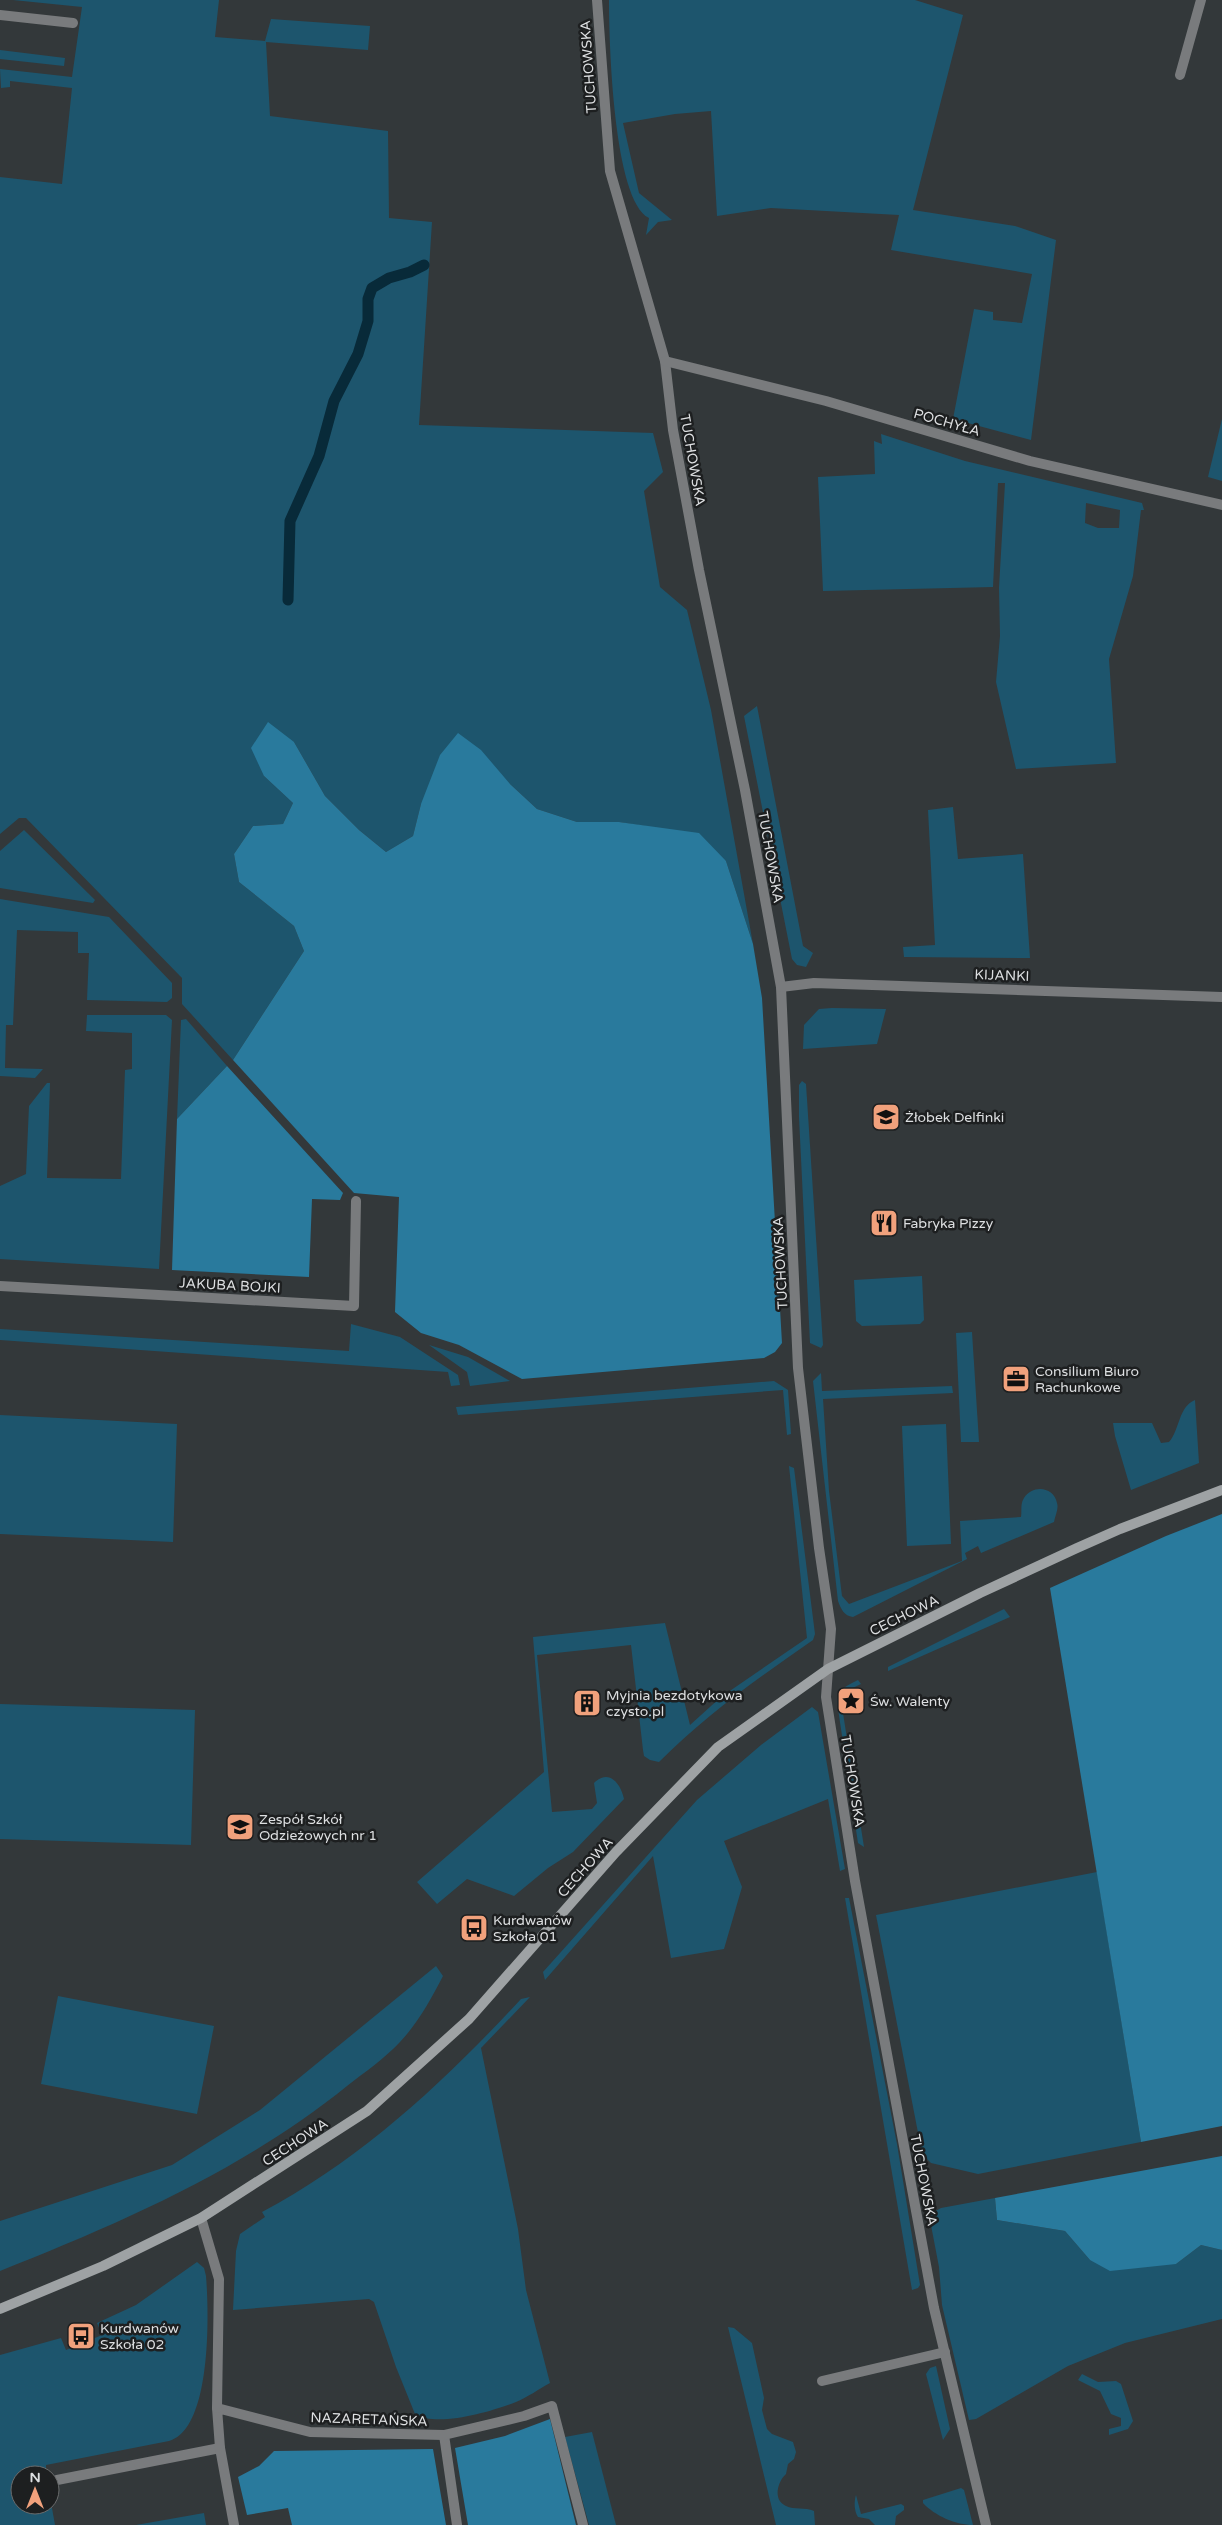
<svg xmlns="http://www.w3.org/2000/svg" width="1222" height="2525" viewBox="0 0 1222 2525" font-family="'Varela Round',sans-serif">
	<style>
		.green { fill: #1d556d; fill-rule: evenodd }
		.forest { fill: #297a9d }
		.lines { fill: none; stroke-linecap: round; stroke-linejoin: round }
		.stream { stroke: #082a39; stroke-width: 11 }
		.lane { stroke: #797b7d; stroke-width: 10 }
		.street { stroke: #797b7d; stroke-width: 10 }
		.secondary { stroke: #9ea2a4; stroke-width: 10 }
		.labels { text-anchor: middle; stroke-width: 5; stroke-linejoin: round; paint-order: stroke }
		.street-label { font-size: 14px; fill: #dddfe1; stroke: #1d1f20 }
		.poi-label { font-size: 14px; fill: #dddfe1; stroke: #1d1f20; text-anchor: start }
	</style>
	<rect width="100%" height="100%" fill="#33383a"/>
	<g class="green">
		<polygon points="13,0 219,0 215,37 265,41 271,19 370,26 368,50 266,42 270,116 388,131 389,218 432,222 419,425 653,433 663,472 644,491 660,587 687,610 711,710 753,944 726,861 645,826 619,822 577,822 537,809 510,784 421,804 413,836 386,852 359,830 325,796 294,742 264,776 293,803 283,824 253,826 234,854 239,882 294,926 304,951 233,1060 182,1004 182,978 26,818 19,818 0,834 0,177 62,184 72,88 10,81 10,87 1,88 0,69 72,77 82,7"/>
		<path d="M609 0H915L963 15 913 210 1015 226 1056 240 1031 440 953 419 974 309 993 312V320L1022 323 1032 274 891 250 899 215 771 208 717 216 711 111 675 114 623 123 639 193 672 220 658 222 646 235 649 218C613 200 609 40 609 0Z"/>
		<polygon points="0,50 65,58 64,66 0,59"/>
		<polygon points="1222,419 1222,481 1208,477"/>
		<path d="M881 434 965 461 1142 503 1144 510H1141L1133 576 1109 659 1116 763 1016 769 996 682 1000 636 999 588 1005 483H998L993 587 823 591 818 477 875 474 874 441 882 444ZM1086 503 1120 510 1119 528H1098L1085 523Z"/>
		<polygon points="757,706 803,946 813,953 806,967 797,965 792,959 744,716"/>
		<polygon points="953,807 958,859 1023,854 1030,958 904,957 903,947 935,945 928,810"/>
		<polygon points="24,830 95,900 93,903 0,888 0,851"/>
		<polygon points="0,899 109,917 172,983 172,998 167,1002 87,1000 89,953 78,953 78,932 17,930 13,1025 6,1025 5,1068 43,1069 35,1078 0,1076"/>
		<polygon points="832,1008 886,1009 877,1044 803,1049 804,1025 819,1009"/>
		<polygon points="87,1015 166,1015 172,1020 159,1269 0,1259 0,1186 26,1174 29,1106 47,1083 50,1083 47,1178 121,1179 125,1070 132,1069 132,1033 86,1031"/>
		<polygon points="186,1019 227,1066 177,1119 181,1020"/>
		<polygon points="802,1081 806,1084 823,1345 821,1348 810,1343 799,1117 799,1085"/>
		<polygon points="922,1276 924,1320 920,1324 862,1326 856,1321 854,1280"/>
		<polygon points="351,1324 400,1337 458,1375 460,1385 451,1386 448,1372 0,1340 0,1329 349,1351"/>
		<polygon points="972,1332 979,1442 961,1442 956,1333"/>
		<polygon points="429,1345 468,1357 510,1381 470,1386 467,1372"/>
		<path d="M821 1373 822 1391 952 1386 953 1393 823 1399 829 1491 842 1596 849 1604 962 1561 960 1521 1021 1517C1022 1511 1020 1504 1024 1498 1033 1484 1054 1487 1057 1503 1059 1509 1055 1516 1054 1522L981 1553 978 1546 965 1553 967 1559 853 1617C844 1616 841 1609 838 1601L813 1381Z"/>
		<polygon points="774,1381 788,1390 791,1434 787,1435 783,1390 458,1415 456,1407"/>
		<path d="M1195 1400 1199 1463 1131 1490 1115 1436 1113 1423H1152L1161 1443 1169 1442C1180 1430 1178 1407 1195 1400Z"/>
		<polygon points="0,1415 177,1424 173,1542 0,1534"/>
		<polygon points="946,1424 951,1544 907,1546 902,1426"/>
		<path d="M789 1466 794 1468 815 1634 813 1640C758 1678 706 1715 659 1762L650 1760 644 1756 643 1750 631 1645 537 1655 552 1812 592 1809 597 1803 594 1783C609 1768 621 1784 624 1799L573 1852 548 1868 514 1896 467 1879 437 1904 417 1882 544 1772 533 1637 665 1623 690 1725 721 1697 807 1638Z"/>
		<polygon points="1004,1609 1010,1617 888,1671 888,1667"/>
		<path d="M858 1680 861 1684 840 1694 864 1847 858 1843 837 1702C838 1688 847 1686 858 1680Z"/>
		<polygon points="0,1704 195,1710 191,1845 0,1839"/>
		<polygon points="812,1707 818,1712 845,1869 840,1871 828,1799 724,1841 742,1887 724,1949 671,1958 653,1856 545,1980 543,1972 697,1800 761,1745"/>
		<polygon points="1097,1872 1141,2142 978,2174 931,2163 923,2155 920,2143 876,1915"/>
		<polygon points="845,1898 849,1898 897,2144 920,2285 918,2288 912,2290"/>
		<path d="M436 1966 443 1976C431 1999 418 2023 400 2042 384 2059 365 2072 347 2086 243 2170 123 2222 0 2271V2221L172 2165 260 2110Z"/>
		<polygon points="58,1996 214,2026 197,2114 41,2084"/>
		<path d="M530 1997 481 2048 518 2229 526 2290 550 2383C539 2389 528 2397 516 2402 493 2411 437 2428 415 2414L396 2367 374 2302 369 2299 233 2310 236 2251 240 2234 265 2217 262 2212C362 2159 445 2081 521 1999Z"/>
		<polygon points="995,2198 997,2220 1065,2231 1090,2260 1176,2264 1201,2245 1222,2250 1222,2319 1125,2343 1068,2366 976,2419 969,2420 942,2305 939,2267 930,2220 932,2213 941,2208"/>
		<path d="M197 2262 204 2268 206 2276C209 2312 212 2429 169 2441L46 2465V2475H20V2505H50V2497L55 2525H0V2355L61 2338 66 2350 102 2335 97 2323 136 2305Z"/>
		<path d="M728 2327 734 2328 752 2343 764 2398 762 2410 767 2429 772 2434 793 2442 796 2452 794 2459 788 2464 786 2474C778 2481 772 2500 786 2506 794 2510 805 2507 814 2511L815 2525H776Z"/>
		<polygon points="936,2366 950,2429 943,2440 926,2374 930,2368"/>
		<polygon points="1082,2374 1098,2382 1116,2381 1121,2384 1133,2421 1128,2429 1109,2435 1109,2429 1121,2426 1121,2418 1111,2414 1100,2391 1078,2380"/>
		<polygon points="592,2432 616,2525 589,2525 565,2437"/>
		<path d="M961 2488 964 2490 973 2525C956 2525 935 2516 923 2503V2500Z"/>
		<path d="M856 2495 861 2514 901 2504 904 2506V2510L896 2516 895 2525H875L869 2519 858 2517C854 2511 854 2501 856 2495Z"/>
		<polygon points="204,2513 206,2525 136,2525"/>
	</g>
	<g class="forest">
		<polygon points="268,722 294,742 325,796 359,830 386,852 413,836 421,804 440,755 458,733 481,750 510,784 537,809 577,822 619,822 699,833 726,861 753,944 762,998 782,1343 775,1352 764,1358 522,1379 459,1345 421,1333 395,1312 399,1197 354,1193 233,1060 304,951 294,926 239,882 234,854 253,826 283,824 293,803 264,776 251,748"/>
		<polygon points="227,1066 343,1193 340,1200 312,1199 309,1277 172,1270 177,1119"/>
		<polygon points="1222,1514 1222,2126 1141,2142 1050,1588 1166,1536"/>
		<polygon points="1222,2156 1222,2250 1201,2245 1176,2264 1110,2271 1090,2260 1065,2231 997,2220 995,2198"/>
		<polygon points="550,2419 576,2525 468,2525 455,2448 505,2436"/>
		<polygon points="433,2449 446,2525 292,2525 288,2508 247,2515 238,2477 259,2466 274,2451"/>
	</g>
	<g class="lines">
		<polyline class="stream" points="288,600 290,521 319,456 334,401 358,354 368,321 368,299 372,288 389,278 410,272 424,265"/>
		<g class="lane">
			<polyline points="0,15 73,23"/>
			<polyline points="1180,75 1201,0"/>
			<polyline points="822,2381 945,2352"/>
			<polyline points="444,2435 457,2525"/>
			<polyline points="57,2480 220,2448"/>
			<polyline points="234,2525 220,2448 217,2408 310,2432 444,2435 524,2416 552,2406 583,2525"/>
		</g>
		<g class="street">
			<polyline points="597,0 610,171 665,361 673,430 699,570 745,790 781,987 798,1368 819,1548 831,1629 826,1697 855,1881 934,2308 986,2525"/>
			<polyline points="665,361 826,401 1030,461 1222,505"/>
			<polyline points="781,987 814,983 1222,997"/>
			<polyline points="0,1286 354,1306 356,1201"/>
			<polyline points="201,2218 219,2279 217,2408"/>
		</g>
		<polyline class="secondary" points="0,2309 103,2266 201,2218 367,2111 469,2019 616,1852 718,1747 828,1669 980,1593 1077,1548 1120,1529 1222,1490"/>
	</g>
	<defs>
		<symbol id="school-square" viewBox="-11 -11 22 22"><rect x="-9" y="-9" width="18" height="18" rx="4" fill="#f1a17c" stroke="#1d1f20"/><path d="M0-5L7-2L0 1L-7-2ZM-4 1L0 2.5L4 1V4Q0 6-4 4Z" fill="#111"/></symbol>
		<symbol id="restaurant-square" viewBox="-11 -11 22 22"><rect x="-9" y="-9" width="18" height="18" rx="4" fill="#f1a17c" stroke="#1d1f20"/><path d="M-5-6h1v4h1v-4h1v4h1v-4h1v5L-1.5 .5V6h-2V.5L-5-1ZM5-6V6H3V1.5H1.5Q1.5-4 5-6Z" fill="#111"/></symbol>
		<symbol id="office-square" viewBox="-11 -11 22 22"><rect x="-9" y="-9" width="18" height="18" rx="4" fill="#f1a17c" stroke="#1d1f20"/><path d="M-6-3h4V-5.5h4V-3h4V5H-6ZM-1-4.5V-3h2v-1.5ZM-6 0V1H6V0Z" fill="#111"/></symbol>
		<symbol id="sight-square" viewBox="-11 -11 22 22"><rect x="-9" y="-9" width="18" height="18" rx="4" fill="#f1a17c" stroke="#1d1f20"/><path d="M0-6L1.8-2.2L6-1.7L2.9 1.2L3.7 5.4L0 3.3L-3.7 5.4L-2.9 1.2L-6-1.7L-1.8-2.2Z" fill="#111"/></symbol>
		<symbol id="building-square" viewBox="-11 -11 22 22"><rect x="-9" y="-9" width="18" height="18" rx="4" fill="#f1a17c" stroke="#1d1f20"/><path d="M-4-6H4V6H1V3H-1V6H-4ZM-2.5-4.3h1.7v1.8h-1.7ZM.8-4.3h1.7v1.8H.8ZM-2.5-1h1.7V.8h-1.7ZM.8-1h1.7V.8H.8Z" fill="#111"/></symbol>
		<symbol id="bus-square" viewBox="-11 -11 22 22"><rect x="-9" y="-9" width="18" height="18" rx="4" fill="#f1a17c" stroke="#1d1f20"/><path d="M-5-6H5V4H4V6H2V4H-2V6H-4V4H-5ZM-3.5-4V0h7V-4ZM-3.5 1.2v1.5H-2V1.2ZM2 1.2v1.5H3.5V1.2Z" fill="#111"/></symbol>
	</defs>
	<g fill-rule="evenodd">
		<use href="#school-square" x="870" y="1101" width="32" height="32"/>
		<use href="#restaurant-square" x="868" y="1207" width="32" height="32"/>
		<use href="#office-square" x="1000" y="1363" width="32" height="32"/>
		<use href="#sight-square" x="835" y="1685" width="32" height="32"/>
		<use href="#building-square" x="571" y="1687" width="32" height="32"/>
		<use href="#school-square" x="224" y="1811" width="32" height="32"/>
		<use href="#bus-square" x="458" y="1912" width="32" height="32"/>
		<use href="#bus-square" x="65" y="2320" width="32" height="32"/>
	</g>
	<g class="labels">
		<g class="street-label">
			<text transform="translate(588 67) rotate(-94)" y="5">TUCHOWSKA</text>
			<text transform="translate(947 422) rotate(16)" y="5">POCHYŁA</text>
			<text transform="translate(693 460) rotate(80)" y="5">TUCHOWSKA</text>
			<text transform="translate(771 857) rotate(80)" y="5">TUCHOWSKA</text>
			<text transform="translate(1002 975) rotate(2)" y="5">KIJANKI</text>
			<text transform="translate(780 1263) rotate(-93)" y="5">TUCHOWSKA</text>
			<text transform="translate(230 1285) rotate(3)" y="5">JAKUBA BOJKI</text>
			<text transform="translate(904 1615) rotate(-26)" y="5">CECHOWA</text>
			<text transform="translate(853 1781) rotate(81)" y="5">TUCHOWSKA</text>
			<text transform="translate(585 1867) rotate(-48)" y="5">CECHOWA</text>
			<text transform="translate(295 2142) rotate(-33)" y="5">CECHOWA</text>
			<text transform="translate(924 2180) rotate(79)" y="5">TUCHOWSKA</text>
			<text transform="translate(369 2419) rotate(2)" y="5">NAZARETAŃSKA</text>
		</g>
		<g class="poi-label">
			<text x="905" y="1122">Żłobek Delfinki</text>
			<text x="903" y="1228">Fabryka Pizzy</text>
			<text x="1035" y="1376">Consilium Biuro<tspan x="1035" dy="16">Rachunkowe</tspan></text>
			<text x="606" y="1700">Myjnia bezdotykowa<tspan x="606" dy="16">czysto.pl</tspan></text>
			<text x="870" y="1706">Św. Walenty</text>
			<text x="259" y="1824">Zespół Szkół<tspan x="259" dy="16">Odzieżowych nr 1</tspan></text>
			<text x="493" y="1925">Kurdwanów<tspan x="493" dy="16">Szkoła 01</tspan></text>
			<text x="100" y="2333">Kurdwanów<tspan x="100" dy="16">Szkoła 02</tspan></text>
		</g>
	</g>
	<g transform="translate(35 2490)"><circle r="24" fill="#1d1f20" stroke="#6a6c6d"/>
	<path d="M0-4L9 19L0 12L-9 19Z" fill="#f1a17c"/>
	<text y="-8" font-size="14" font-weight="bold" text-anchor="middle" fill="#dddfe1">N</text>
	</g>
</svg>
